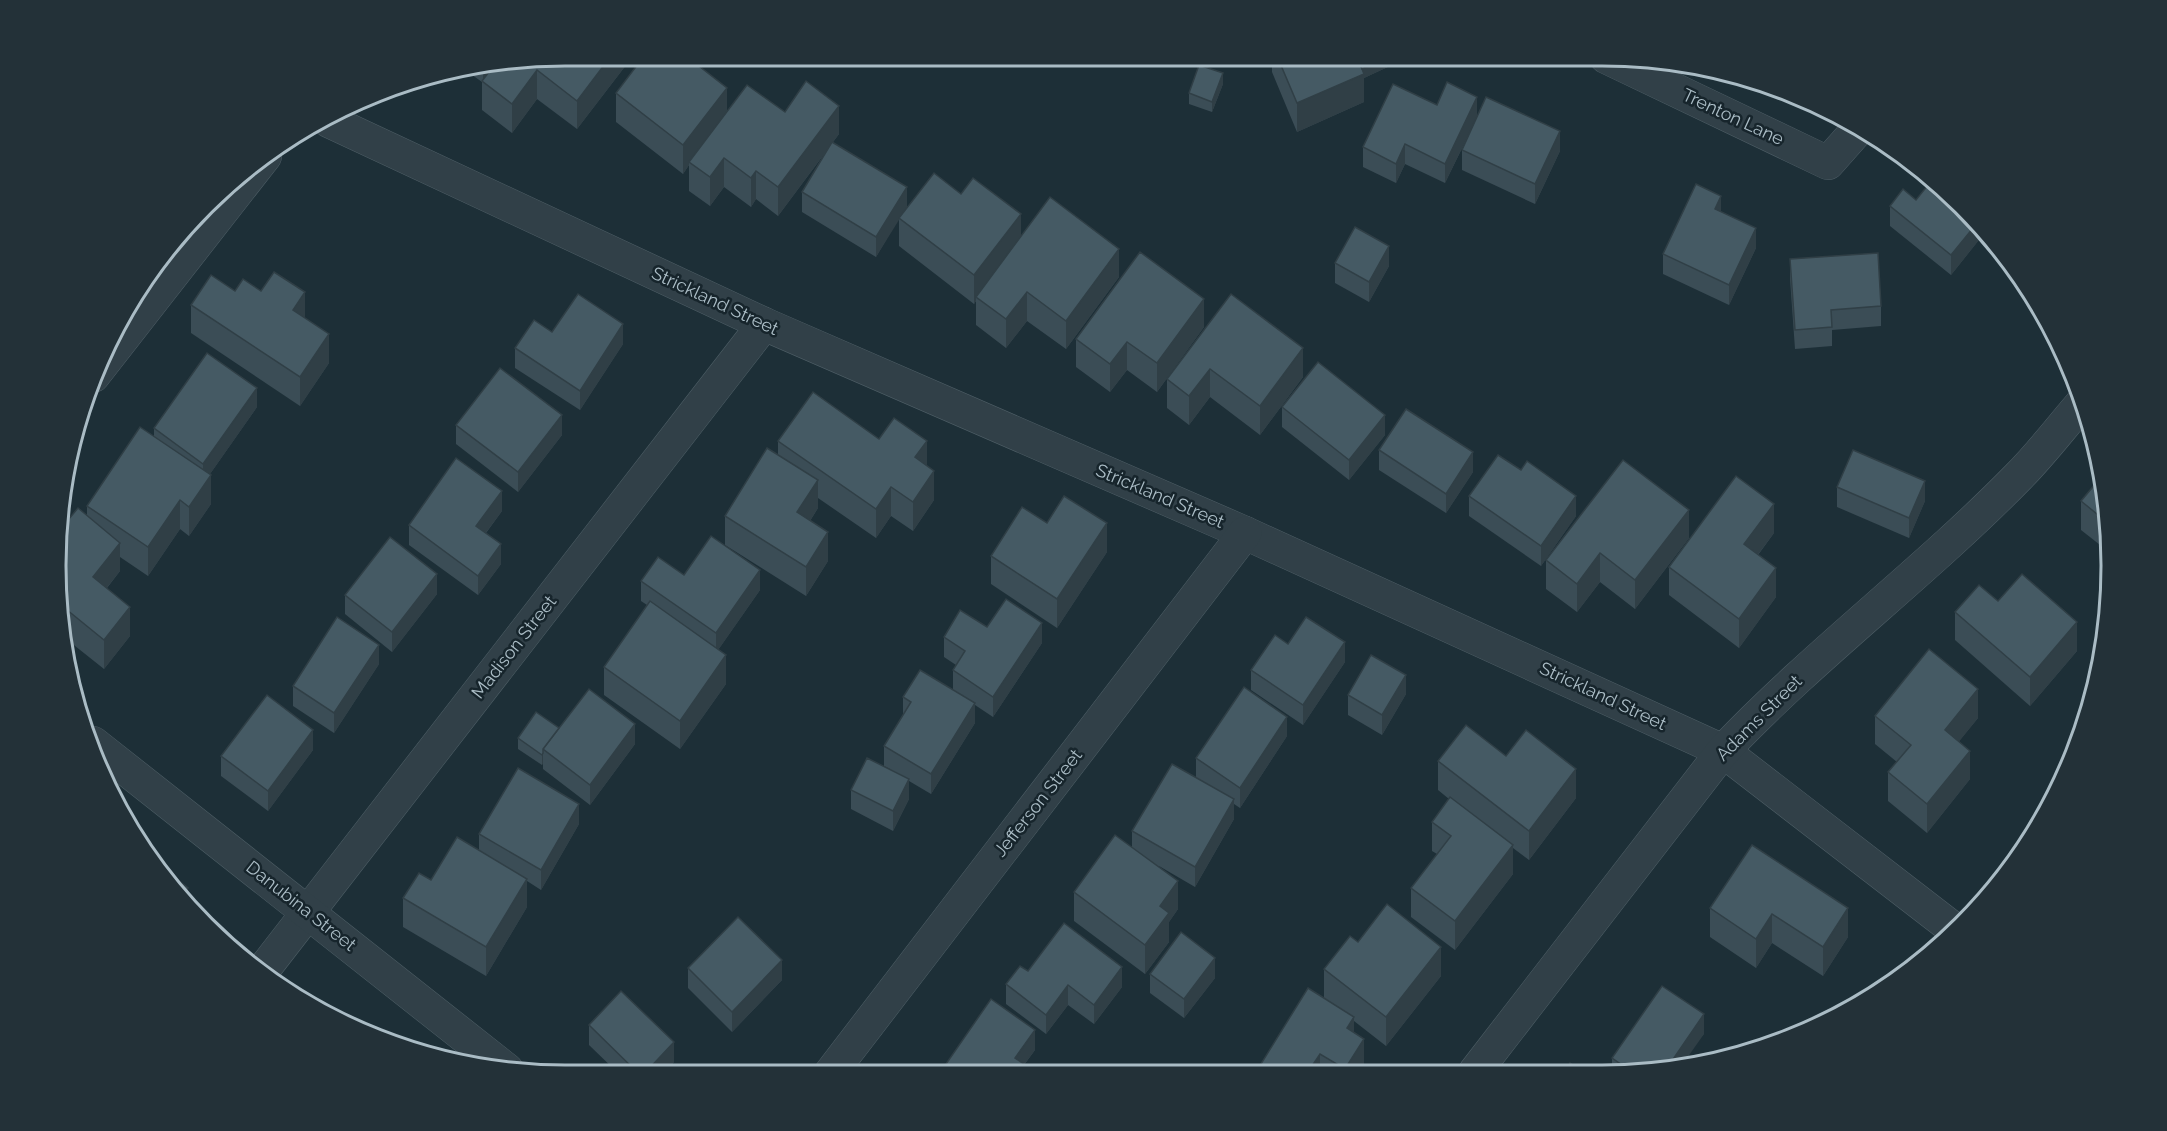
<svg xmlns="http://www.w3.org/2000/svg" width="2167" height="1131" viewBox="0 0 2167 1131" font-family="Raleway,sans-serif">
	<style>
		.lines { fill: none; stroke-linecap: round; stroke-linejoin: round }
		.minor-casing { stroke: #4e5e66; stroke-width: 34 }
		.tertiary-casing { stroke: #4e5e66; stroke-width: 34 }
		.minor { stroke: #314048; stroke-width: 33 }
		.tertiary { stroke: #314048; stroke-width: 33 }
		.wall { fill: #3b4d56 }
		.shaded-wall { fill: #303f46 }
		.building { fill: #455a64; stroke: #303f46; stroke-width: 1.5 }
		.labels { text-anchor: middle; stroke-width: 5; stroke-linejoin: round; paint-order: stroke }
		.street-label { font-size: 18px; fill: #aabcc5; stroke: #17252c }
		.rim { fill: none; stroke: #aabcc5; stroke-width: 3 }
	</style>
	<rect width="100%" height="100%" fill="#1d2f37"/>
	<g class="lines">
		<defs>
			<g id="minor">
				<polyline points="1606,57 1828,163 1859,128"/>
				<polyline points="329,121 764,324 1245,533 1723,751 1955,930"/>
				<polyline points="93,376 265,156"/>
				<polyline points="264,969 764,324"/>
				<path d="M1475 1072 1723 751C1815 654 1924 573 2018 477 2042 453 2062 426 2084 401"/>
				<polyline points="830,1074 1245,533"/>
			</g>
			<polyline id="tertiary" points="93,743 507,1070"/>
		</defs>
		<use href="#minor" class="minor-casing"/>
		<use href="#tertiary" class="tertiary-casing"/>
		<use href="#minor" class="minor"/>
		<use href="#tertiary" class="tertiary"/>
	</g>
	<g class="wall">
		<polygon points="566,56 633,56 577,129 537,99 512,133 482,110 482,82 468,72"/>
		<polygon points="1272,56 1392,56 1392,65 1364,78 1364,102 1297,132 1272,72"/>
		<polygon points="1223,84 1212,112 1189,104 1189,93"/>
		<polygon points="616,93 727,111 785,112 839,134 833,142 907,207 901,215 961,194 1021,236 1119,277 1066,349 1027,321 1006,348 976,325 976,301 974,304 899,246 899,218 876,257 802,212 802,192 825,153 778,216 756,199 751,207 724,187 710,206 689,191 689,165 683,174 616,122"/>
		<polygon points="1437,105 1477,116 1560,151 1535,204 1462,170 1462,150 1470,132 1445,183 1405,164 1396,183 1363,167 1363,147"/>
		<polygon points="1916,200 1985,229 1986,231 1951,275 1890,226 1890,206"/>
		<polygon points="1721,212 1756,248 1729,305 1663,274 1663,254"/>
		<polygon points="1790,259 1881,306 1881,326 1832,330 1832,346 1795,349 1790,279"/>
		<polygon points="1335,263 1389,266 1369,302 1335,283"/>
		<polygon points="235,291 305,318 329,363 300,406 191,333 191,305"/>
		<polygon points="1231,294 1303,377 1260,435 1210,397 1189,425 1167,408 1167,379"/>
		<polygon points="1204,327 1157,392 1127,370 1110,392 1076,367 1076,339"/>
		<polygon points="552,332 623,344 580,410 515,368 515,348"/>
		<polygon points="257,407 210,474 211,504 189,536 180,529 148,576 120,557 120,571 107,588 130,636 104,669 60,634 60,632 63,526 87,516 87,506 154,437 154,428"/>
		<polygon points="1282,407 1385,435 1349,480 1282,427"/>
		<polygon points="456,425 562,435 518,492 456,444"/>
		<polygon points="879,439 927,466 934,500 913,531 891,516 876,538 818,498 818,508 810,521 828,561 806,596 725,545 725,516 778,454 778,441"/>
		<polygon points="1379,450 1473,472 1446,513 1379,470"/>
		<polygon points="1521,470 1576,516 1541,566 1469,516 1469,496"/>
		<polygon points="1837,487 1925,501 1909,538 1837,507"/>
		<polygon points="2107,499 2109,552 2081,530 2081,501"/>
		<polygon points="502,511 486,533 501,564 478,595 409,545 409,525"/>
		<polygon points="1047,523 1107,552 1057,628 991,584 991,556"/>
		<polygon points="1774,533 1758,555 1776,597 1739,648 1669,595 1669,567"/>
		<polygon points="1689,538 1635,609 1600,582 1577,612 1546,589 1546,560"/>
		<polygon points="684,575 760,590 718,650 726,684 680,749 604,695 604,667 647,605 641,601 641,581"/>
		<polygon points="437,594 392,652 345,614 345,595"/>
		<polygon points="1998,601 2077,651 2030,706 1955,640 1955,612"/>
		<polygon points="987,627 1042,643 993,717 975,705 975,723 931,794 909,781 909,799 893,831 851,809 851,790 890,769 884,766 884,746 903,715 903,697 953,690 953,670 956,665 944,657 944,637"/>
		<polygon points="1288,644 1345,662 1303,725 1251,690 1251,670"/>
		<polygon points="379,664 334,733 293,706 293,686"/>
		<polygon points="1406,694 1382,735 1348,715 1348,695"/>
		<polygon points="1875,716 1978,718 1959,741 1970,779 1927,833 1888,801 1888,772 1897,762 1875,744"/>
		<polygon points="559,728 635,744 590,805 543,769 543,763 542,765 518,749 518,738"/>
		<polygon points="1287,736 1240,808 1234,804 1234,819 1195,887 1159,866 1178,909 1169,922 1169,942 1145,974 1074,921 1074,892 1132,847 1132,831 1196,777 1196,758"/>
		<polygon points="313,750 268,811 221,776 221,756"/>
		<polygon points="1506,756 1576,798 1529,860 1513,848 1513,874 1455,950 1411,917 1411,888 1437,854 1432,851 1432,822 1449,799 1438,790 1438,761"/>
		<polygon points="579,824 541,890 527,881 527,907 486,976 403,927 403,898 479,850 479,834"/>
		<polygon points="1752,845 1848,937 1823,976 1772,943 1756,968 1710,937 1710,908"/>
		<polygon points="1358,942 1441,976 1386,1046 1354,1021 1354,1033 1364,1067 1361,1072 1256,1072 1324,997 1324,969"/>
		<polygon points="688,968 782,980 732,1032 688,988"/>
		<polygon points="1028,971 1122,987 1094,1024 1068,1005 1046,1034 1006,1004 1006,984"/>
		<polygon points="1150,974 1215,978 1184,1018 1150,993"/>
		<polygon points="589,1025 674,1062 663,1074 619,1074 589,1045"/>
		<polygon points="1704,1034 1668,1071 1612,1071 1612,1058"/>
		<polygon points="1035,1050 1024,1065 1028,1073 946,1073 946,1064"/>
	</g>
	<g class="shaded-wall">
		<polygon points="611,56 633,56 577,129 577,101"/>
		<polygon points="1388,56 1392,56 1392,65 1364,78 1364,102 1297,132 1297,103 1358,71"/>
		<polygon points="494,67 483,82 483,69"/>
		<polygon points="537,70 537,99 512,133 512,104"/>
		<polygon points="1223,73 1223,84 1212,112 1212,102"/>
		<polygon points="727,88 727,116 689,162 689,165 683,174 683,145"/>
		<polygon points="1477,97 1477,117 1445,183 1445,164"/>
		<polygon points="839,106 839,134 778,216 778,187"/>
		<polygon points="1560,131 1560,151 1535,204 1535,184"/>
		<polygon points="1405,144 1405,164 1396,183 1396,164"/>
		<polygon points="724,158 724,187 710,206 710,177"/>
		<polygon points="756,171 756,199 751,207 751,178"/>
		<polygon points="907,187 907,207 876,257 876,237"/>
		<polygon points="1721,196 1721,216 1715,209"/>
		<polygon points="1021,214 1021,243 976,297 976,301 974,304 974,275"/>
		<polygon points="1978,222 1986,231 1951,275 1951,255"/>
		<polygon points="1756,228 1756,248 1729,305 1729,285"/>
		<polygon points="1389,246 1389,266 1369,302 1369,282"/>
		<polygon points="1119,249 1119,277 1066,349 1066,321"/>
		<polygon points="305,292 305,321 293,310"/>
		<polygon points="1027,292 1027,321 1006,348 1006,319"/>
		<polygon points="1204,299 1204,327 1157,392 1157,363"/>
		<polygon points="623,324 623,344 580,410 580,391"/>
		<polygon points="329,334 329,363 300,406 300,377"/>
		<polygon points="1127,342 1127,370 1110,392 1110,364"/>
		<polygon points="1303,348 1303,377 1260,435 1260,406"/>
		<polygon points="1210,369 1210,397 1189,425 1189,396"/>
		<polygon points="257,388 257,407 203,484 203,464"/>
		<polygon points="562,415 562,435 518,492 518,472"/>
		<polygon points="1385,415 1385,435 1349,480 1349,460"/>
		<polygon points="927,441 927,470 915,457"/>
		<polygon points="1473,452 1473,472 1446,513 1446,494"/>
		<polygon points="934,471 934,500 913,531 913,502"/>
		<polygon points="211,475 211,504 189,536 189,507"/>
		<polygon points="818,480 818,508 797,541 797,512"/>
		<polygon points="1925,481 1925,501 1909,538 1909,518"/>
		<polygon points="891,487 891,516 876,538 876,509"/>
		<polygon points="502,491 502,511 476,546 476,526"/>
		<polygon points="1576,496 1576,516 1541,566 1541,546"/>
		<polygon points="180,500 180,529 148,576 148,547"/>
		<polygon points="1774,504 1774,533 1744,573 1744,544"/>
		<polygon points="1689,510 1689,538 1635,609 1635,580"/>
		<polygon points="1107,523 1107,552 1057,628 1057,599"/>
		<polygon points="828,532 828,561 806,596 806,567"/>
		<polygon points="120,543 120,571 93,605 93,577"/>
		<polygon points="501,544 501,564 478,595 478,576"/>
		<polygon points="1600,553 1600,582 1577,612 1577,584"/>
		<polygon points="1776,568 1776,597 1739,648 1739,619"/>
		<polygon points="760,570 760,590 716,653 716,633"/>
		<polygon points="437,574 437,594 392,652 392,632"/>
		<polygon points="130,607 130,636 104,669 104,640"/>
		<polygon points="2077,622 2077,651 2030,706 2030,677"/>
		<polygon points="1042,623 1042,643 993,717 993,697"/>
		<polygon points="1345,642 1345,662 1303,725 1303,705"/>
		<polygon points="379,645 379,664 334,733 334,713"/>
		<polygon points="726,655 726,684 680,749 680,721"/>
		<polygon points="1406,675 1406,694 1382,735 1382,715"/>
		<polygon points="1978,689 1978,718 1945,759 1945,730"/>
		<polygon points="975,703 975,723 931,794 931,774"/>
		<polygon points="1287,717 1287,736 1240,808 1240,788"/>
		<polygon points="635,724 635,744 590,805 590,785"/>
		<polygon points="313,730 313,750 268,811 268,791"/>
		<polygon points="1970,751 1970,779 1927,833 1927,804"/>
		<polygon points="543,753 543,763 542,765 542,755"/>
		<polygon points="1576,769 1576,798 1529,860 1529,831"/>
		<polygon points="909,779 909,799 893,831 893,811"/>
		<polygon points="1234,799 1234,819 1195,887 1195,867"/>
		<polygon points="579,804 579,824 541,890 541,870"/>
		<polygon points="1513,845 1513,874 1455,950 1455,921"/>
		<polygon points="527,879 527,907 486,976 486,947"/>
		<polygon points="1178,881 1178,909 1169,922 1169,942 1145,974 1145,945 1160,906"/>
		<polygon points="188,888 188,903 183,895"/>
		<polygon points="1848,908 1848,937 1823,976 1823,947"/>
		<polygon points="1772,914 1772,943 1756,968 1756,939"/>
		<polygon points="1441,947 1441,976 1386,1046 1386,1017"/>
		<polygon points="1215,958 1215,978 1184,1018 1184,999"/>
		<polygon points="782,960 782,980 732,1032 732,1012"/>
		<polygon points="1122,967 1122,987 1094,1024 1094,1005"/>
		<polygon points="1068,985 1068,1005 1046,1034 1046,1015"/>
		<polygon points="1704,1014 1704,1034 1680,1068 1665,1071"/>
		<polygon points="1354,1017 1354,1046 1347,1028"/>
		<polygon points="1035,1030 1035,1050 1018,1073 1015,1058"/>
		<polygon points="1364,1039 1364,1067 1361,1072 1345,1072 1345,1069"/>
		<polygon points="674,1042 674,1062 663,1074 644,1074"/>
		<polygon points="1320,1054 1320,1072 1308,1072"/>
	</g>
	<g class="building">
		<polygon points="566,56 611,56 577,101 537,70 512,104 482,81 492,68"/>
		<polygon points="644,56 686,56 727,88 683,145 616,93"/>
		<polygon points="1277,56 1357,56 1364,74 1297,103"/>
		<polygon points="1357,56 1388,56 1362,69"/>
		<polygon points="1199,65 1223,73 1212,102 1189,93"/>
		<polygon points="806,81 839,106 778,187 756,171 751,178 724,158 710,177 689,162 747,85 785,112"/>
		<polygon points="1447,82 1477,97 1445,164 1405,144 1396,164 1363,147 1393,84 1437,105"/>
		<polygon points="1486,97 1560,131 1535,184 1462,150"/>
		<polygon points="832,142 907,187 876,237 802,192"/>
		<polygon points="934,173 961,194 973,178 1021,214 974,275 899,218"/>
		<polygon points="1932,180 1978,222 1951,255 1890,206 1903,189 1916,200"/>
		<polygon points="1696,184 1721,196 1715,209 1756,228 1729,285 1663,254"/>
		<polygon points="1050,197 1119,249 1066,321 1027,292 1006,319 976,297"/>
		<polygon points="1355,227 1389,246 1369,282 1335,263"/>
		<polygon points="1140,252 1204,299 1157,363 1127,342 1110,364 1076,339"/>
		<polygon points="1878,253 1881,306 1831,310 1832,327 1795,330 1790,259"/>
		<polygon points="274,272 305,292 293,310 329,334 300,377 191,305 211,275 235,291 243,279 261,291"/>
		<polygon points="578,294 623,324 580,391 515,348 534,320 552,332"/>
		<polygon points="1231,294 1303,348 1260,406 1210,369 1189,396 1167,379"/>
		<polygon points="207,353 257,388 203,464 154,428"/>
		<polygon points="1318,362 1385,415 1349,460 1282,407"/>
		<polygon points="500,368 562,415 518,472 456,425"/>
		<polygon points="813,392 879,439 894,418 927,441 915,457 934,471 913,502 891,487 876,509 778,441"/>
		<polygon points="1406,409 1473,452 1446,494 1379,450"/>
		<polygon points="140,427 211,475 189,507 180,500 148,547 87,506"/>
		<polygon points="767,448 818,480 797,512 828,532 806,567 725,516"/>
		<polygon points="1853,450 1925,481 1909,518 1837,487"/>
		<polygon points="1498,455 1521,470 1527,461 1576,496 1541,546 1469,496"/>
		<polygon points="456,458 502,491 476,526 501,544 478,576 409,525"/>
		<polygon points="1623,460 1689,510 1635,580 1600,553 1577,584 1546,560"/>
		<polygon points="1736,476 1774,504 1744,544 1776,568 1739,619 1669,567"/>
		<polygon points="2102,476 2107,499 2108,523 2081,501"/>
		<polygon points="1064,496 1107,523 1057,599 991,556 1022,507 1047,523"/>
		<polygon points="78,508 120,543 93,577 130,607 104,640 61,605 63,526"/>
		<polygon points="711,536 760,570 716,633 641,581 658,557 684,575"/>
		<polygon points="390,537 437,574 392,632 345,595"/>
		<polygon points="2022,574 2077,622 2030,677 1955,612 1979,585 1998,601"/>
		<polygon points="1006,599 1042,623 993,697 953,670 965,651 944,637 960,610 987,627"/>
		<polygon points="650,601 726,655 680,721 604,667"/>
		<polygon points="337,617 379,645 334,713 293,686"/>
		<polygon points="1306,617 1345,642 1303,705 1251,670 1275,635 1288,644"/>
		<polygon points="1929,649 1978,689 1945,730 1970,751 1927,804 1888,772 1911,745 1875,716"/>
		<polygon points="1371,655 1406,675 1382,715 1348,695"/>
		<polygon points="920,670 975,703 931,774 884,746 911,702 903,697"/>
		<polygon points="1244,687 1287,717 1240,788 1196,758"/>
		<polygon points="589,689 635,724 590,785 543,749"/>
		<polygon points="267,695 313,730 268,791 221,756"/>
		<polygon points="536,712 559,728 543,749 543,753 542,755 518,738"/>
		<polygon points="1466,725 1506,756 1526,730 1576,769 1529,831 1438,761"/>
		<polygon points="867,758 909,779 893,811 851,790"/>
		<polygon points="1172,764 1234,799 1195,867 1132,831"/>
		<polygon points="518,768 579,804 541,870 479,834"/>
		<polygon points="1450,797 1513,845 1455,921 1411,888 1451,836 1432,822"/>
		<polygon points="1115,835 1178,881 1160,906 1169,913 1145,945 1074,892"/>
		<polygon points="457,837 527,879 486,947 403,898 419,873 431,880"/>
		<polygon points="1752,845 1848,908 1823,947 1772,914 1756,939 1710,908"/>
		<polygon points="165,870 188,888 183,895"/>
		<polygon points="1387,904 1441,947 1386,1017 1324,969 1350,936 1358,942"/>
		<polygon points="738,917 782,960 732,1012 688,968"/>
		<polygon points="1064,923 1122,967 1094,1005 1068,985 1046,1015 1006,984 1020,966 1028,971"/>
		<polygon points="1181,932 1215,958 1184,999 1150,974"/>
		<polygon points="1662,986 1704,1014 1665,1071 1631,1071 1612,1058"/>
		<polygon points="1308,988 1354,1017 1347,1028 1364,1039 1345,1069 1320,1054 1308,1072 1256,1072"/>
		<polygon points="621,991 674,1042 644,1074 639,1074 589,1025"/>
		<polygon points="991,999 1035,1030 1015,1058 1028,1067 1024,1073 959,1073 946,1064"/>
		<polygon points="1570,1063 1582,1071 1565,1071"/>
	</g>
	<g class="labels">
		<g class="street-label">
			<text transform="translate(1733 117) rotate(25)" y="6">Trenton Lane</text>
			<text transform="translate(715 301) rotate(25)" y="6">Strickland Street</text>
			<text transform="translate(1160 496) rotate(23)" y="6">Strickland Street</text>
			<text transform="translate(514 647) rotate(-52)" y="6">Madison Street</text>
			<text transform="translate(1603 696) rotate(25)" y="6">Strickland Street</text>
			<text transform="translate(1759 718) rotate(-45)" y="6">Adams Street</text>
			<text transform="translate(1038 803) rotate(-52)" y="6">Jefferson Street</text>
			<text transform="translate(301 906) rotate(38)" y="6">Danubina Street</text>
		</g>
	</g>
	<path d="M0 0H2167V1131H0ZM565 66H1602A499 499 0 0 1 2101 565V566A499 499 0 0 1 1602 1065H565A499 499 0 0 1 66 566V565A499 499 0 0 1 565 66Z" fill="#233138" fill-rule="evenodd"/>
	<path class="rim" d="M565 66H1602A499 499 0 0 1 2101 565V566A499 499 0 0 1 1602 1065H565A499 499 0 0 1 66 566V565A499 499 0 0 1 565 66Z"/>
</svg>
